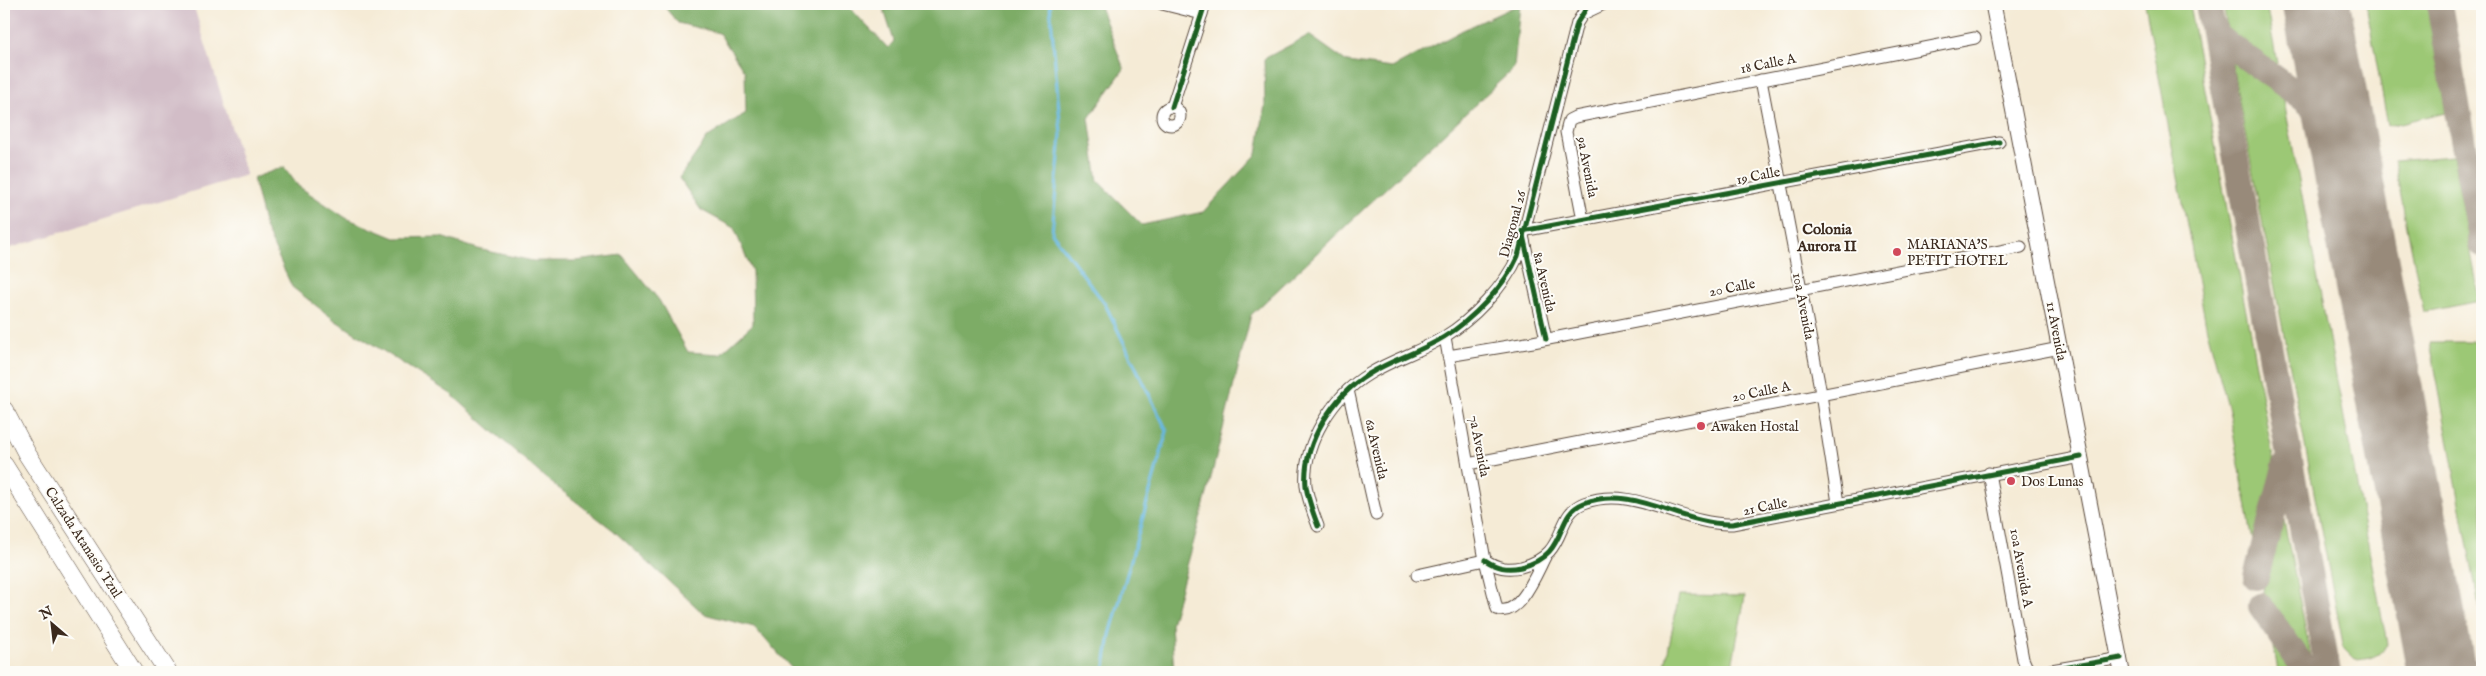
<svg xmlns="http://www.w3.org/2000/svg" width="2486" height="676" viewBox="0 0 2486 676" font-family="'IM FELL English',serif">
	<style>
		.industrial { fill: #d2bdc7 }
		.green { fill: #9cc875; stroke: #6c794a }
		.forest { fill: #7dac66; stroke: #5c6b42 }
		.lines { fill: none; stroke-linecap: round; stroke-linejoin: round }
		.stream { stroke: #66b8e2; stroke-width: 3 }
		.taxiway { stroke: #988a7a; stroke-width: 26 }
		.runway { stroke: #988a7a; stroke-width: 68 }
		.minor-casing { stroke: #57473a; stroke-width: 13 }
		.secondary-casing { stroke: #57473a; stroke-width: 17 }
		.primary-casing { stroke: #57473a; stroke-width: 19 }
		.minor { stroke: #fff; stroke-width: 11 }
		.secondary { stroke: #fff; stroke-width: 15 }
		.primary { stroke: #fff; stroke-width: 18 }
		.cycleway-casing { stroke: #fdfcf7; stroke-width: 8 }
		.cycleway { stroke: #1b5e20; stroke-width: 5 }
		.poi-dot { fill: #d1495b; stroke: #fdfcf7; stroke-width: 2 }
		.labels { text-anchor: middle; stroke-width: 4; stroke-linejoin: round; paint-order: stroke }
		.street-label { font-size: 14px; fill: #3b2a1e; stroke: #fdfcf7 }
		.poi-label { font-size: 14px; fill: #3b2a1e; stroke: #fdfcf7; text-anchor: start }
		.neighbourhood-label { font-size: 15px; font-weight: bold; fill: #3b2a1e; stroke: #fdfcf7 }
	</style>
	<rect width="100%" height="100%" fill="#fdfcf7"/>
	<filter id="ink" filterUnits="userSpaceOnUse"><feTurbulence type="fractalNoise" baseFrequency=".02" numOctaves="2"/><feDisplacementMap in="SourceGraphic" scale="10" xChannelSelector="R" yChannelSelector="G"/><feConvolveMatrix kernelMatrix="1 2 1 2 8 2 1 2 1" color-interpolation-filters="sRGB"/></filter>
	<filter id="wash" filterUnits="userSpaceOnUse"><feTurbulence type="fractalNoise" baseFrequency=".0096" numOctaves="4" result="noise"/><feDisplacementMap in="SourceGraphic" scale="20" xChannelSelector="R" yChannelSelector="G"/><feGaussianBlur stdDeviation="1.12" result="paint"/><feColorMatrix in="noise" values="0 0 0 0 0 0 0 0 0 0 0 0 0 0 0 0 0 1.4 0 .05"/><feComposite in="paint" operator="in"/></filter>
	<g filter="url(#wash)">
		<rect width="100%" height="100%" fill="#f5ebd6"/>
		<polygon class="industrial" points="4,4 193,4 246,175 4,250"/>
		<g class="green">
			<polygon points="2145,4 2189,4 2275,468 2255,552 2229,410 2207,330"/>
			<polygon points="2223,4 2266,4 2277,62 2274,66 2228,33"/>
			<polygon points="2366,4 2427,4 2446,112 2388,126"/>
			<path d="M2231 59 2283 96 2387 644C2381 658 2368 659 2355 660L2344 649Z"/>
			<polygon points="2453,156 2480,301 2424,312 2394,161"/>
			<polygon points="2430,342 2482,342 2482,622"/>
			<polygon points="2282,510 2312,662 2310,664 2307,661 2263,592 2276,514 2278,511"/>
			<polygon points="1679,595 1745,596 1731,672 1664,672"/>
			<polygon points="2272,635 2274,635 2298,672 2278,672"/>
		</g>
		<polygon class="forest" points="662,4 846,4 888,48 894,41 882,4 1099,4 1124,69 1089,118 1098,181 1142,225 1203,212 1257,154 1265,105 1264,59 1309,35 1347,62 1392,68 1463,30 1520,4 1514,68 1251,315 1208,490 1171,624 1174,672 795,672 754,627 704,614 613,530 544,477 451,394 336,321 292,287 265,227 253,178 284,167 298,186 346,218 395,238 441,237 478,249 533,261 576,261 622,255 659,300 688,352 720,354 753,324 752,271 734,228 701,210 679,178 708,137 746,113 745,72 719,33 678,23"/>
		<g class="lines">
			<polyline class="stream" points="1050,4 1061,134 1052,233 1105,304 1167,431 1110,635 1104,672"/>
			<g class="taxiway">
				<polyline points="2208,4 2328,672"/>
				<polyline points="2439,4 2482,244"/>
				<polyline points="2320,22 2321,4"/>
				<polyline points="2212,24 2218,36 2229,45 2300,96 2340,128"/>
				<path d="M2300 96C2315 99 2322 95 2331 84"/>
				<polyline points="2256,577 2286,463"/>
				<polyline points="2261,606 2307,672"/>
			</g>
			<polyline class="runway" points="2316,4 2442,672"/>
		</g>
	</g>
	<g filter="url(#ink)">
		<g class="lines">
			<defs>
				<g id="minor">
					<polyline points="1162,4 1202,14"/>
					<polyline points="1583,14 1604,4"/>
					<polyline points="1761,80 1820,388 1838,503"/>
					<circle cx="1171" cy="116" r="9"/>
					<polyline points="1172,107 1205,4"/>
					<polyline points="1583,220 1566,132 1569,120 1575,117 1975,38"/>
					<path d="M1445 337 1485 560 1497 609C1519 619 1537 572 1545 557"/>
					<polyline points="1546,339 1522,231 1999,142"/>
					<polyline points="1448,356 1533,342 2021,247"/>
					<polyline points="1348,390 1376,515"/>
					<polyline points="1468,464 2060,348"/>
					<polyline points="1989,473 2023,659 2027,668 2034,672"/>
					<path d="M1318 526C1313 513 1308 500 1306 486 1302 443 1334 395 1369 374 1393 359 1420 352 1444 337 1472 320 1505 286 1518 256L1577 23 1589 4"/>
					<path d="M1485 560C1497 568 1507 570 1521 567 1570 555 1553 515 1584 503 1635 484 1682 526 1732 524L2081 457"/>
					<polyline points="1417,575 1485,560"/>
					<polyline points="2040,672 2121,658"/>
				</g>
				<polyline id="secondary" points="1993,4 2122,672"/>
				<g id="primary">
					<polyline points="4,410 27,454 168,672"/>
					<polyline points="4,465 134,672"/>
				</g>
			</defs>
			<use href="#minor" class="minor-casing"/>
			<use href="#secondary" class="secondary-casing"/>
			<use href="#primary" class="primary-casing"/>
			<use href="#minor" class="minor"/>
			<use href="#secondary" class="secondary"/>
			<use href="#primary" class="primary"/>
			<defs>
				<g id="cycleway">
					<polyline points="1172,107 1205,4"/>
					<polyline points="1546,339 1522,231 1999,142"/>
					<path d="M1318 526C1313 513 1308 500 1306 486 1302 443 1334 395 1369 374 1393 359 1420 352 1444 337 1472 320 1505 286 1518 256L1577 23 1589 4"/>
					<path d="M1485 560C1497 568 1507 570 1521 567 1570 555 1553 515 1584 503 1635 484 1682 526 1732 524L2081 457"/>
					<polyline points="2040,672 2121,658"/>
				</g>
			</defs>
			<use href="#cycleway" class="cycleway-casing"/>
			<use href="#cycleway" class="cycleway"/>
		</g>
	</g>
	<g class="poi-dot">
		<circle cx="1897" cy="252" r="5"/>
		<circle cx="1701" cy="426" r="5"/>
		<circle cx="2011" cy="481" r="5"/>
	</g>
	<g class="labels">
		<g class="street-label">
			<text transform="translate(1768 63) rotate(-11)" y="5">18 Calle A</text>
			<text transform="translate(1588 167) rotate(79)" y="5">9a Avenida</text>
			<text transform="translate(1758 175) rotate(-11)" y="5">19 Calle</text>
			<text transform="translate(1512 224) rotate(-75)" y="5">Diagonal 26</text>
			<text transform="translate(1545 282) rotate(77)" y="5">8a Avenida</text>
			<text transform="translate(1732 287) rotate(-11)" y="5">20 Calle</text>
			<text transform="translate(1804 306) rotate(79)" y="5">10a Avenida</text>
			<text transform="translate(2057 331) rotate(79)" y="5">11 Avenida</text>
			<text transform="translate(1761 391) rotate(-11)" y="5">20 Calle A</text>
			<text transform="translate(1480 446) rotate(79)" y="5">7a Avenida</text>
			<text transform="translate(1377 449) rotate(77)" y="5">6a Avenida</text>
			<text transform="translate(1765 506) rotate(-11)" y="5">21 Calle</text>
			<text transform="translate(84 542) rotate(57)" y="5">Calzada Atanasio Tzul</text>
			<text transform="translate(2022 568) rotate(80)" y="5">10a Avenida A</text>
		</g>
		<g class="poi-label">
			<text x="1907" y="249">MARIANA'S<tspan x="1907" dy="16">PETIT HOTEL</tspan></text>
			<text x="1711" y="431">Awaken Hostal</text>
			<text x="2021" y="486">Dos Lunas</text>
		</g>
		<g class="neighbourhood-label">
			<text x="1827" y="234">Colonia<tspan x="1827" dy="17">Aurora II</tspan></text>
		</g>
	</g>
	<rect width="2486" height="676" fill="none" stroke="#fdfcf7" stroke-width="20"/>
	<g transform="translate(52 624) rotate(332)" stroke="#fdfcf7" stroke-width="4" paint-order="stroke">
	<path d="M0-4L9 19L0 12L-9 19Z" fill="#3b2a1e"/>
	<text y="-8" font-size="14" font-weight="bold" text-anchor="middle" fill="#3b2a1e">N</text>
	</g>
</svg>
